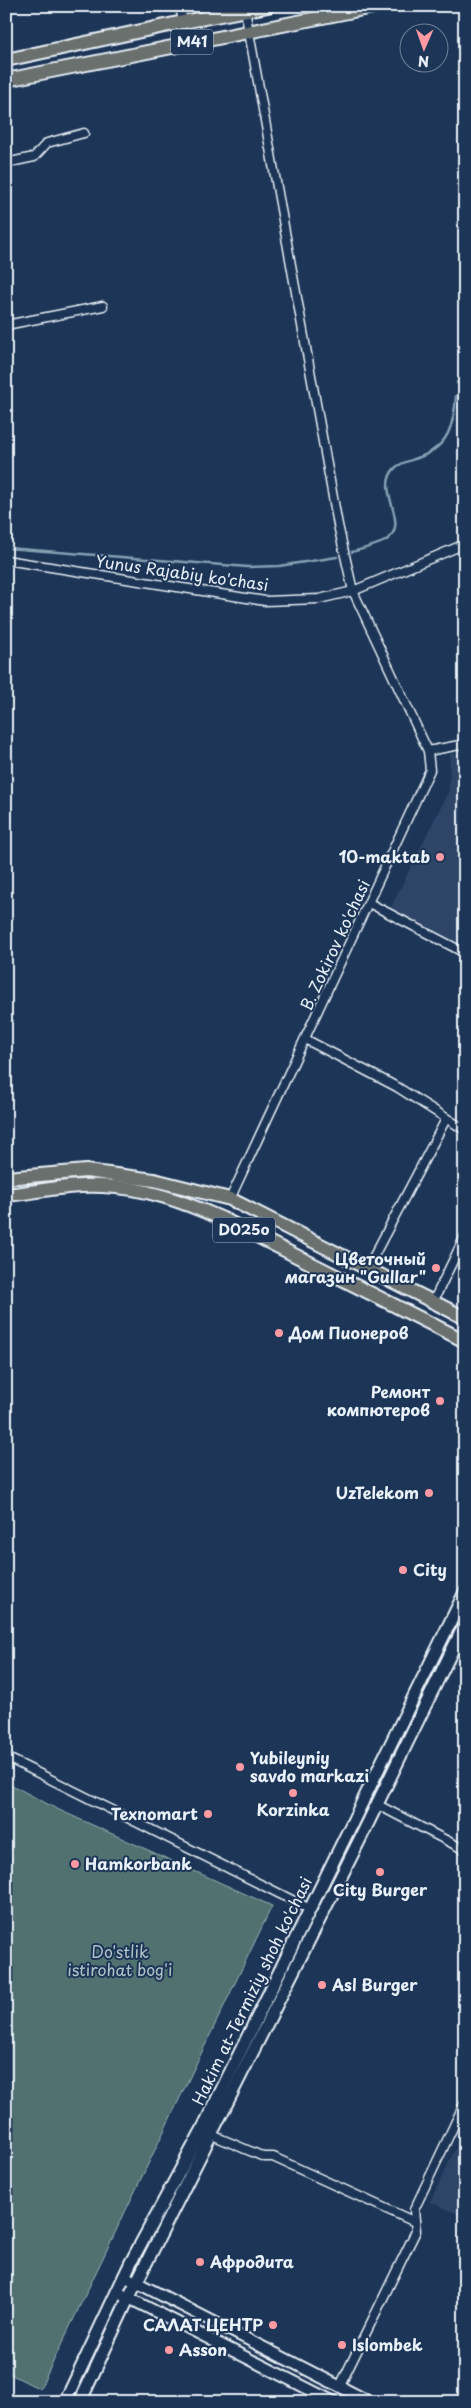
<svg xmlns="http://www.w3.org/2000/svg" width="471" height="2408" viewBox="0 0 471 2408" font-family="'Playpen Sans',sans-serif">
	<style>
		.built { fill: #2e4468 }
		.green { fill: #517171; stroke: #9cb1b4 }
		.lines { fill: none; stroke-linecap: round; stroke-linejoin: round }
		.stream { stroke: #84a1b4; stroke-width: 2.5 }
		.minor-casing { stroke: #e8f1f8; stroke-width: 11 }
		.tertiary-casing { stroke: #e8f1f8; stroke-width: 14 }
		.secondary-casing { stroke: #e8f1f8; stroke-width: 15 }
		.primary-casing { stroke: #e8f1f8; stroke-width: 16 }
		.minor { stroke: #1d3557; stroke-width: 8 }
		.tertiary { stroke: #1d3557; stroke-width: 10 }
		.secondary { stroke: #1d3557; stroke-width: 11 }
		.primary { stroke: #6a706d; stroke-width: 12 }
		.poi-dot { fill: #ff9aa2; stroke: #1d3557; stroke-width: 2 }
		.labels { text-anchor: middle; stroke-width: 4; stroke-linejoin: round; paint-order: stroke }
		.shield { fill: #1d3557; stroke: #abb9c8; stroke-width: 1 }
		.shield-label { font-size: 15px; font-weight: bold; fill: #e8f1f8 }
		.street-label { font-size: 16px; fill: #e8f1f8; stroke: #1d3557 }
		.poi-label { font-size: 16px; font-weight: bold; fill: #e8f1f8; stroke: #1d3557; text-anchor: start }
		.park-label { font-size: 16px; fill: #b3c4c9; stroke: #1d3557 }
	</style>
	<rect width="100%" height="100%" fill="#1d3557"/>
	<filter id="ink" filterUnits="userSpaceOnUse"><feTurbulence type="fractalNoise" baseFrequency=".02" numOctaves="2"/><feDisplacementMap in="SourceGraphic" scale="10" xChannelSelector="R" yChannelSelector="G"/><feConvolveMatrix kernelMatrix="1 2 1 2 8 2 1 2 1" color-interpolation-filters="sRGB"/></filter>
	<g filter="url(#ink)">
		<g class="built">
			<polygon points="465,753 465,946 390,909 449,790 450,754"/>
			<polygon points="465,2129 465,2217 430,2202"/>
		</g>
		<polygon class="green" points="6,1782 57,1809 272,1906 40,2389 6,2372"/>
		<g class="lines">
			<g class="stream">
				<polyline points="457,383 465,366"/>
				<polyline points="7,548 248,567 279,566 337,557"/>
				<path d="M352 552C362 549 375 546 385 541 413 524 373 490 395 468 401 462 413 460 420 457 449 446 454 424 456 396"/>
			</g>
			<defs>
				<g id="minor">
					<polyline points="180,6 183,22"/>
					<polyline points="6,163 34,157 47,143 84,133"/>
					<polyline points="6,325 103,306"/>
					<polyline points="6,560 265,601 319,599 353,591 465,544"/>
					<polyline points="428,751 465,744"/>
					<polyline points="369,903 465,953"/>
					<polyline points="305,1039 397,1087 465,1130"/>
					<polyline points="230,1199 430,770 428,751 353,591 338,525 245,10"/>
					<polyline points="367,1269 446,1119"/>
					<polyline points="433,1302 465,1236"/>
					<polyline points="6,1757 310,1909"/>
					<polyline points="378,1805 465,1850"/>
					<polyline points="212,2135 264,2157 273,2157 415,2222"/>
					<polyline points="340,2386 416,2231 414,2210 465,2102"/>
				</g>
				<g id="tertiary">
					<polyline points="124,2276 370,2402"/>
					<polyline points="117,2292 334,2402"/>
				</g>
				<g id="secondary">
					<polyline points="65,2402 131,2262 202,2130 465,1592"/>
					<polyline points="80,2402 128,2299 363,1833 465,1624"/>
				</g>
				<g id="primary">
					<polyline points="6,60 183,22 268,6"/>
					<polyline points="6,80 378,6"/>
					<polyline points="6,1178 86,1171 154,1180 230,1199 465,1318"/>
					<path d="M6 1195C37 1192 71 1184 102 1186 144 1187 184 1202 223 1219L465 1341"/>
				</g>
			</defs>
			<use href="#minor" class="minor-casing"/>
			<use href="#tertiary" class="tertiary-casing"/>
			<use href="#secondary" class="secondary-casing"/>
			<use href="#primary" class="primary-casing"/>
			<use href="#minor" class="minor"/>
			<use href="#tertiary" class="tertiary"/>
			<use href="#secondary" class="secondary"/>
			<use href="#primary" class="primary"/>
		</g>
	</g>
	<g class="poi-dot">
		<circle cx="440" cy="857" r="5"/>
		<circle cx="436" cy="1268" r="5"/>
		<circle cx="279" cy="1333" r="5"/>
		<circle cx="440" cy="1401" r="5"/>
		<circle cx="429" cy="1493" r="5"/>
		<circle cx="403" cy="1570" r="5"/>
		<circle cx="240" cy="1767" r="5"/>
		<circle cx="293" cy="1793" r="5"/>
		<circle cx="208" cy="1814" r="5"/>
		<circle cx="75" cy="1864" r="5"/>
		<circle cx="380" cy="1872" r="5"/>
		<circle cx="322" cy="1985" r="5"/>
		<circle cx="200" cy="2262" r="5"/>
		<circle cx="273" cy="2325" r="5"/>
		<circle cx="342" cy="2345" r="5"/>
		<circle cx="169" cy="2350" r="5"/>
	</g>
	<g class="labels">
		<g class="shield">
			<rect x="171" y="29.5" width="42" height="25" rx="4"/>
			<rect x="213" y="1217.5" width="62" height="25" rx="4"/>
		</g>
		<g class="shield-label">
			<text x="192" y="47">M41</text>
			<text x="244" y="1235">D025o</text>
		</g>
		<g class="street-label">
			<text transform="translate(182 573) rotate(8)" y="6">Yunus Rajabiy ko'chasi</text>
			<text transform="translate(335 945) rotate(-65)" y="6">B. Zokirov ko'chasi</text>
			<text transform="translate(252 1991) rotate(-64)" y="6">Hakim at-Termiziy shoh ko'chasi</text>
		</g>
		<g class="poi-label">
			<text x="430" y="863" text-anchor="end">10-maktab</text>
			<text x="426" y="1265" text-anchor="end">Цветочный<tspan x="426" dy="18">магазин "Gullar"</tspan></text>
			<text x="289" y="1339">Дом Пионеров</text>
			<text x="430" y="1398" text-anchor="end">Ремонт<tspan x="430" dy="18">компютеров</tspan></text>
			<text x="419" y="1499" text-anchor="end">UzTelekom</text>
			<text x="413" y="1576">City</text>
			<text x="250" y="1764">Yubileyniy<tspan x="250" dy="18">savdo markazi</tspan></text>
			<text x="293" y="1816" text-anchor="middle">Korzinka</text>
			<text x="198" y="1820" text-anchor="end">Texnomart</text>
			<text x="85" y="1870">Hamkorbank</text>
			<text x="380" y="1896" text-anchor="middle">City Burger</text>
			<text x="332" y="1991">Asl Burger</text>
			<text x="210" y="2268">Афродита</text>
			<text x="263" y="2331" text-anchor="end">САЛАТ ЦЕНТР</text>
			<text x="352" y="2351">Islombek</text>
			<text x="179" y="2356">Asson</text>
		</g>
		<g class="park-label">
			<text x="120" y="1958">Do'stlik<tspan x="120" dy="18">istirohat bog'i</tspan></text>
		</g>
	</g>
	<rect width="471" height="2408" fill="none" stroke="#1d3557" stroke-width="25"/>
	<rect x="12" y="12" width="446" height="2383" fill="none" stroke="#e8f1f8" stroke-width="2" filter="url(#ink)"/>
	<g transform="translate(424 48) rotate(182)"><circle r="24" fill="#1d3557" stroke="#6e8097"/>
	<path d="M0-4L9 19L0 12L-9 19Z" fill="#ff9aa2"/>
	<text y="-8" font-size="14" font-weight="bold" text-anchor="middle" fill="#e8f1f8">N</text>
	</g>
</svg>
